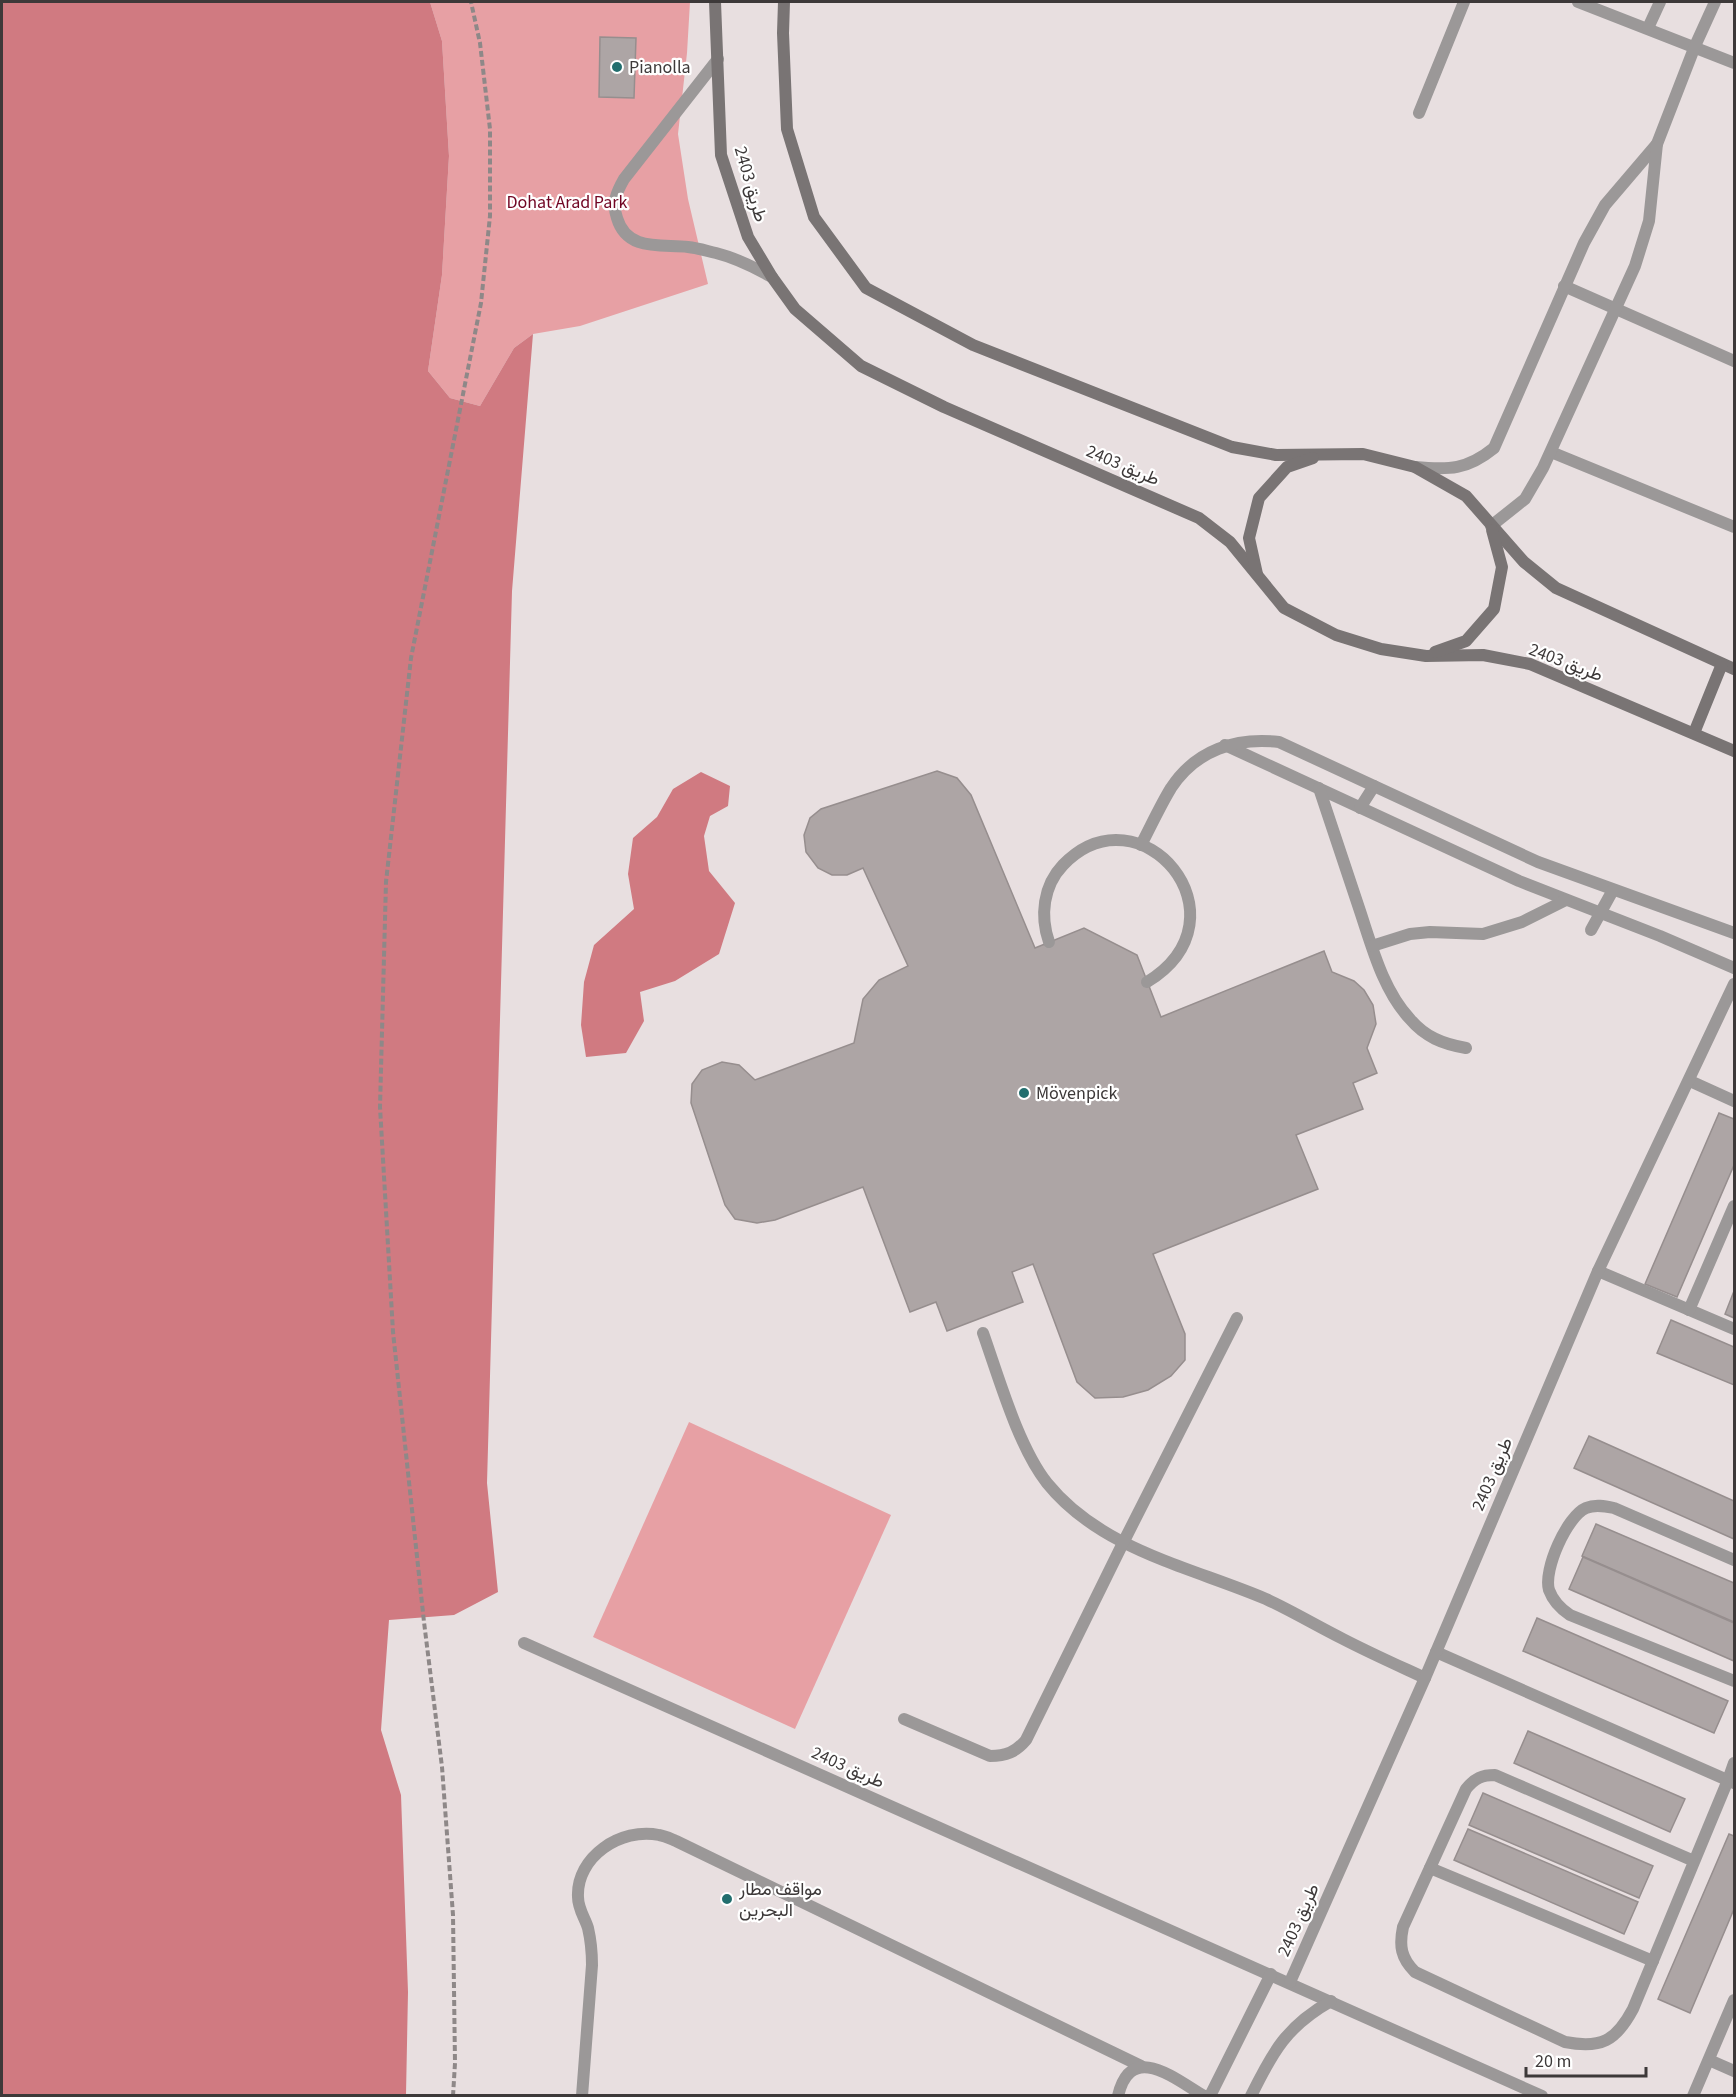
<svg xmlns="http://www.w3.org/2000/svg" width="1736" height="2097" viewBox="0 0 1736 2097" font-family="'Source Sans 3',Vazirmatn,sans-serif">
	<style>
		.green { fill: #e7a0a4 }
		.water { fill: #d07a81 }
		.building { fill: #ada5a5; stroke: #968e8e; stroke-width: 1.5 }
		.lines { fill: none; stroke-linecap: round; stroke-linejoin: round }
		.path { stroke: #8e8888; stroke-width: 4; stroke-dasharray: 6 3; stroke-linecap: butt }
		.lane { stroke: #9b9898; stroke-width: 12 }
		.secondary { stroke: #797474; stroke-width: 12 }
		.poi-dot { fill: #226e6e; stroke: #fff; stroke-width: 2 }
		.labels { text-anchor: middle; stroke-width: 4.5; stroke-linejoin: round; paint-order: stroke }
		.poi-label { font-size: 18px; fill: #3d3939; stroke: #fff; text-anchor: start }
		.street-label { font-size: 18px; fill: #3d3939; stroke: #fff }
		.park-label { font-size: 18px; fill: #710523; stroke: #fff }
	</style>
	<rect width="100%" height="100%" fill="#e8dfe0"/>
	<g class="green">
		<polygon points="430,2 690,2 687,53 678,134 688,199 708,284 580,326 533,334 514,348 480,406 450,398 428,371 442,275 449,156 442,41"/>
		<polygon points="689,1422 891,1515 795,1729 593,1637"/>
	</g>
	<g class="water">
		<polygon points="2,2 430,2 442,41 449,156 442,275 428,371 450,398 480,406 514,348 533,334 512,591 487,1483 498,1592 454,1615 389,1620 381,1730 401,1795 408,1992 406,2095 2,2095"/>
		<polygon points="701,772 730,786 728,806 710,816 704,836 709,871 735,903 719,954 675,981 640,992 644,1021 626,1053 586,1057 581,1025 584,982 594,945 634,909 628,874 633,838 657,817 673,789"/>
	</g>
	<g class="building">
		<polygon points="600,37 636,38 634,98 599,97"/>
		<polygon points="937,771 957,778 971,795 1035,948 1084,928 1137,955 1161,1017 1324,951 1332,972 1354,981 1364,990 1373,1005 1376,1024 1367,1048 1377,1073 1353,1083 1363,1109 1296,1135 1318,1189 1153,1254 1185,1334 1185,1360 1171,1376 1148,1390 1123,1397 1095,1398 1077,1382 1033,1264 1012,1272 1023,1302 947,1331 936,1302 910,1312 863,1187 775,1220 757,1223 735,1219 725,1205 691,1103 692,1084 702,1070 722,1062 739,1065 755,1080 854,1043 863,999 879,980 908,966 863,868 847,875 832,875 818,868 806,852 804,835 810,818 821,809"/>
		<polygon points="1719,1113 1734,1119 1734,1165 1677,1297 1645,1284"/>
		<polygon points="1734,1291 1734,1318 1725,1314"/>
		<polygon points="1671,1320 1734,1347 1734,1385 1657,1353"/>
		<polygon points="1589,1436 1734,1501 1734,1539 1574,1468"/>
		<polygon points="1596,1524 1734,1583 1734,1622 1582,1556"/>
		<polygon points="1583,1557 1734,1623 1734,1661 1569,1589"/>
		<polygon points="1537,1618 1728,1701 1714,1733 1523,1651"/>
		<polygon points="1528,1731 1685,1799 1670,1832 1514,1763"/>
		<polygon points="1483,1793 1653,1866 1639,1898 1469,1825"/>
		<polygon points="1468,1829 1638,1902 1624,1934 1454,1860"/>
		<polygon points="1729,1834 1734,1836 1734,1909 1690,2013 1658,1999"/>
	</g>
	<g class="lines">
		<polyline class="path" points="453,2096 455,2063 453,1915 442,1767 424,1622 393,1332 380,1107 386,882 411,658 481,303 490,216 490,129 480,43 471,2"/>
		<g class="lane">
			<polyline points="1578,2 1734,63"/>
			<polyline points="1648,28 1660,2"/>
			<path d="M718 59 624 179C616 193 612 203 617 218 627 252 662 244 688 247 698 248 707 251 716 253 736 258 754 267 772 277"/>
			<polyline points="1419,113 1464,2"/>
			<polyline points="1564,286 1734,361"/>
			<polyline points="1551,452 1734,527"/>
			<path d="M1415 467C1449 470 1467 470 1494 448L1584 243 1605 205 1657 144"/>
			<polyline points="1491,526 1525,499 1543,468 1635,266 1649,221 1657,144 1695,46 1715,2"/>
			<polyline points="1225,745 1519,881 1660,936 1734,968"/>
			<path d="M1319 788C1333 829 1346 870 1360 911 1372 947 1383 990 1410 1019 1425 1037 1443 1044 1466 1048"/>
			<polyline points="1360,808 1374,786"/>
			<path d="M1141 845C1151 826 1160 806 1171 788 1196 750 1236 737 1279 742L1538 862 1734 933"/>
			<polyline points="1591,930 1613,890"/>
			<path d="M1049 942C1040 916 1043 886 1063 865 1140 785 1253 917 1147 982"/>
			<polyline points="1372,946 1410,934 1430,932 1483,934 1522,922 1566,900"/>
			<polyline points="1690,1081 1734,1101"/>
			<polyline points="1598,1271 1734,1329"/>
			<polyline points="1689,1310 1734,1206"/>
			<path d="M983 1333C999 1378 1018 1446 1047 1483 1101 1550 1191 1567 1266 1599 1292 1611 1317 1626 1343 1639 1370 1653 1397 1665 1425 1678"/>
			<path d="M1734 1560 1614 1508C1605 1506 1595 1504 1586 1508 1567 1516 1543 1570 1549 1590 1553 1601 1561 1609 1570 1615L1734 1681"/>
			<polyline points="524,1643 1542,2096"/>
			<polyline points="1436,1652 1734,1783"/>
			<path d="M904 1719 990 1756C1006 1756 1016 1752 1026 1740L1123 1543 1237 1318"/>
			<path d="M1694 1861 1495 1775C1482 1775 1475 1778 1466 1789L1403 1927C1399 1946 1401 1958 1415 1972L1565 2042C1601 2049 1616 2041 1633 2009L1728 1780 1734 1763"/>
			<polyline points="1430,1868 1653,1961"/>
			<polyline points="1290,1982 1425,1678 1598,1271 1734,984"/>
			<polyline points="1709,2060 1734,2071"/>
			<path d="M582 2096 592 1965C592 1952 591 1941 588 1928 585 1918 578 1909 578 1897 576 1857 621 1827 659 1835 665 1836 671 1839 676 1841L1141 2066"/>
			<path d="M1118 2096C1131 2041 1175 2079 1204 2096"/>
			<polyline points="1210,2096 1271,1974"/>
			<path d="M1251 2096C1273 2051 1287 2026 1331 2001"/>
			<polyline points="1693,2096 1734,2000"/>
		</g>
		<g class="secondary">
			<polyline points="715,2 721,155 748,237 772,277 795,309 861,366 944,407 1199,518 1230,542 1284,608 1336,635 1381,649 1426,656 1483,655 1530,664 1734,751"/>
			<polyline points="784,2 783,33 787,129 814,217 866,288 973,345 1232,447 1276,455 1363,454 1415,467 1466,496 1524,562 1556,588 1734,669"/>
			<polyline points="1257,574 1249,538 1259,498 1287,467 1313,458"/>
			<polyline points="1435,652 1466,641 1494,609 1502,567 1492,530"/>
			<polyline points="1694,733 1722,664"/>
		</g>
	</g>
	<g class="poi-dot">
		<circle cx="617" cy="67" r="6"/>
		<circle cx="1024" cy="1093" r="6"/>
		<circle cx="727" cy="1899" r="6"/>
	</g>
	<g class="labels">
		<g class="poi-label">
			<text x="629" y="73">Pianolla</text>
			<text x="1036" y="1099">Mövenpick</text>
			<text x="739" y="1895">مواقف مطار<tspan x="739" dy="21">البحرين</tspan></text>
		</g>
		<g class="street-label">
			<text transform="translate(751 184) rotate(74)" y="6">طريق 2403</text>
			<text transform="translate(1123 465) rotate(23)" y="6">طريق 2403</text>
			<text transform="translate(1566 662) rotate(21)" y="6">طريق 2403</text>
			<text transform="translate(1492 1474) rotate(-67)" y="6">طريق 2403</text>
			<text transform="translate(848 1767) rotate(24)" y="6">طريق 2403</text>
			<text transform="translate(1298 1920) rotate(-66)" y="6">طريق 2403</text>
		</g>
		<g class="park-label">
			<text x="567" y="208">Dohat Arad Park</text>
		</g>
	</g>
	<rect width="1736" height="2097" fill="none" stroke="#3d3939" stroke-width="6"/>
	<path d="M1526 2067v9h120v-9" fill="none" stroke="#3d3939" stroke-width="3"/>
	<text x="1535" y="2067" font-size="18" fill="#3d3939" stroke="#ffffff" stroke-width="4.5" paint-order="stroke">20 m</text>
</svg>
